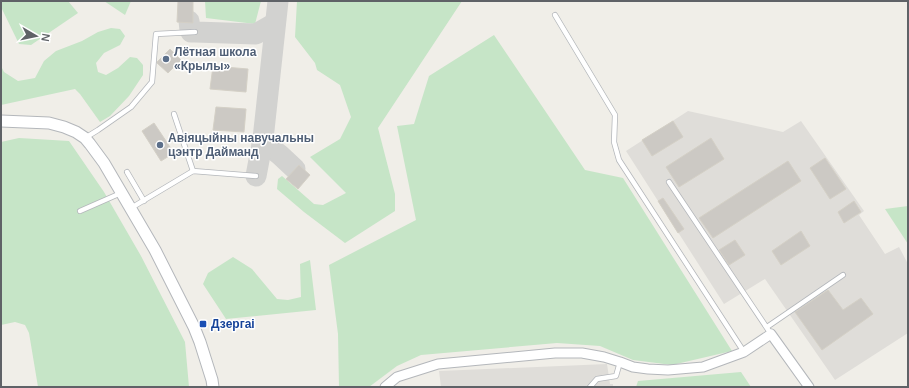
<svg xmlns="http://www.w3.org/2000/svg" width="909" height="388" viewBox="0 0 909 388" font-family="Helvetica,sans-serif">
	<style>
		.industrial { fill: #dfddd9 }
		.green { fill: #c6e5c7 }
		.lines { fill: none; stroke-linecap: round; stroke-linejoin: round }
		.taxiway { stroke: #d2d2d0; stroke-width: 21 }
		.building { fill: #ccc9c4; stroke: #d4d0c6 }
		.service-casing { stroke: #b4b7bb; stroke-width: 6 }
		.minor-casing { stroke: #b4b7bb; stroke-width: 11 }
		.tertiary-casing { stroke: #b4b7bb; stroke-width: 13 }
		.service { stroke: #fff; stroke-width: 4.5 }
		.minor { stroke: #fff; stroke-width: 9 }
		.tertiary { stroke: #fff; stroke-width: 11 }
		.service-dot { fill: #5c6f8a; stroke: #fff; stroke-width: 1.5 }
		.transit-dot { fill: #1a4fb4; stroke: #fff; stroke-width: 1.5 }
		.labels { text-anchor: middle; stroke-width: 3; stroke-linejoin: round; paint-order: stroke }
		.service-label { font-size: 12px; font-weight: bold; fill: #4e5e75; stroke: #fff; text-anchor: start }
		.transit-label { font-size: 12px; font-weight: bold; fill: #164399; stroke: #fff; text-anchor: start }
	</style>
	<rect width="100%" height="100%" fill="#f0eee8"/>
	<g class="industrial">
		<polygon points="688,111 783,132 801,121 864,211 859,215 885,254 899,247 908,264 908,333 835,380 765,279 724,304 626,151"/>
		<polygon points="607,364 610,384 613,384 613,387 441,387 439,371"/>
	</g>
	<g class="green">
		<polygon points="1,1 68,1 78,13 31,45 19,44 1,7"/>
		<polygon points="104,1 131,1 125,15"/>
		<polygon points="205,1 261,1 255,24 206,18"/>
		<polygon points="297,1 462,1 378,128 395,194 395,211 345,243 304,212 277,189 278,179 282,176 314,204 323,205 346,193 310,157 340,139 351,117 340,85 317,70 315,63 295,37"/>
		<polygon points="111,28 120,29 125,36 120,45 104,53 96,63 98,72 106,75 118,68 130,57 137,58 143,65 143,75 129,96 110,116 100,122 80,94 75,89 1,105 1,66 4,72 18,81 35,78 44,61 56,51 82,41 98,32"/>
		<polygon points="494,35 585,170 623,178 732,351 672,365 633,360 600,346 557,343 421,355 397,366 369,387 339,387 338,334 329,265 416,220 397,126 414,124 429,76"/>
		<polygon points="19,138 69,141 104,192 141,256 185,342 189,387 38,387 29,333 25,325 15,322 1,325 1,142"/>
		<polygon points="908,206 908,244 885,209"/>
		<polygon points="233,257 252,269 277,299 288,300 301,297 300,264 310,260 316,310 226,319 203,284 208,273"/>
		<polygon points="741,372 751,387 636,387 638,381"/>
	</g>
	<g class="lines">
		<g class="taxiway">
			<polyline points="189,21 190,30 191,32 195,32 256,34 275,23"/>
			<polyline points="263,139 265,143 280,155 295,169"/>
			<polyline points="256,176 263,139 278,1"/>
		</g>
	</g>
	<g class="building">
		<polygon points="178,1 193,1 193,23 177,22"/>
		<polygon points="170,49 181,60 168,73 157,63 157,62"/>
		<polygon points="213,66 248,69 246,92 210,89"/>
		<polygon points="216,107 246,109 244,132 213,130"/>
		<polygon points="673,121 683,137 652,156 642,140"/>
		<polygon points="154,123 174,153 161,161 142,131"/>
		<polygon points="711,138 724,159 679,187 666,167"/>
		<polygon points="825,158 846,189 830,199 810,168"/>
		<polygon points="788,161 801,181 713,238 699,218"/>
		<polygon points="299,165 310,175 298,189 286,179"/>
		<polygon points="663,198 684,229 678,233 658,201"/>
		<polygon points="854,201 861,212 844,223 838,212"/>
		<polygon points="801,231 810,246 781,265 772,251"/>
		<polygon points="735,240 745,255 729,265 719,250"/>
		<polygon points="828,290 843,310 861,298 873,314 822,350 795,312"/>
	</g>
	<g class="lines">
		<defs>
			<g id="service">
				<polyline points="555,15 615,115 614,142 619,160 744,352"/>
				<polyline points="174,114 193,171"/>
				<polyline points="85,138 98,130 131,107 152,82 156,34 195,32"/>
				<polyline points="127,172 144,201"/>
				<polyline points="669,182 771,334"/>
				<polyline points="131,208 193,171 256,176"/>
				<polyline points="80,211 121,193"/>
				<polyline points="767,327 843,275"/>
				<polyline points="590,387 597,379 616,376 620,362"/>
			</g>
			<polyline id="minor" points="385,387 397,377 438,364 555,353 582,353 604,357 620,362 633,367 648,369 668,370 703,367 744,352 771,334 809,387"/>
			<polyline id="tertiary" points="1,121 49,123 64,127 76,132 85,138 90,144 104,163 155,250 194,327 200,342 212,380 213,387"/>
		</defs>
		<use href="#service" class="service-casing"/>
		<use href="#minor" class="minor-casing"/>
		<use href="#tertiary" class="tertiary-casing"/>
		<use href="#service" class="service"/>
		<use href="#minor" class="minor"/>
		<use href="#tertiary" class="tertiary"/>
	</g>
	<g class="service-dot">
		<circle cx="166" cy="59" r="4"/>
		<circle cx="160" cy="145" r="4"/>
	</g>
	<rect class="transit-dot" x="199" y="320" width="8" height="8" rx="2"/>
	<g class="labels">
		<g class="service-label">
			<text x="174" y="56">Лётная школа<tspan x="174" dy="14">«Крылы»</tspan></text>
			<text x="168" y="142">Авіяцыйны навучальны<tspan x="168" dy="14">цэнтр Дайманд</tspan></text>
		</g>
		<g class="transit-label">
			<text x="211" y="328">Дзергаі</text>
		</g>
	</g>
	<rect width="909" height="388" fill="none" stroke="#5f6267" stroke-width="4"/>
	<g transform="translate(36 36) rotate(99)" stroke="#ffffff" stroke-width="3" paint-order="stroke">
	<path d="M0-3L7 15L0 10L-7 15Z" fill="#5f6267"/>
	<text y="-6" font-size="11" font-weight="bold" text-anchor="middle" fill="#5f6267">N</text>
	</g>
</svg>
